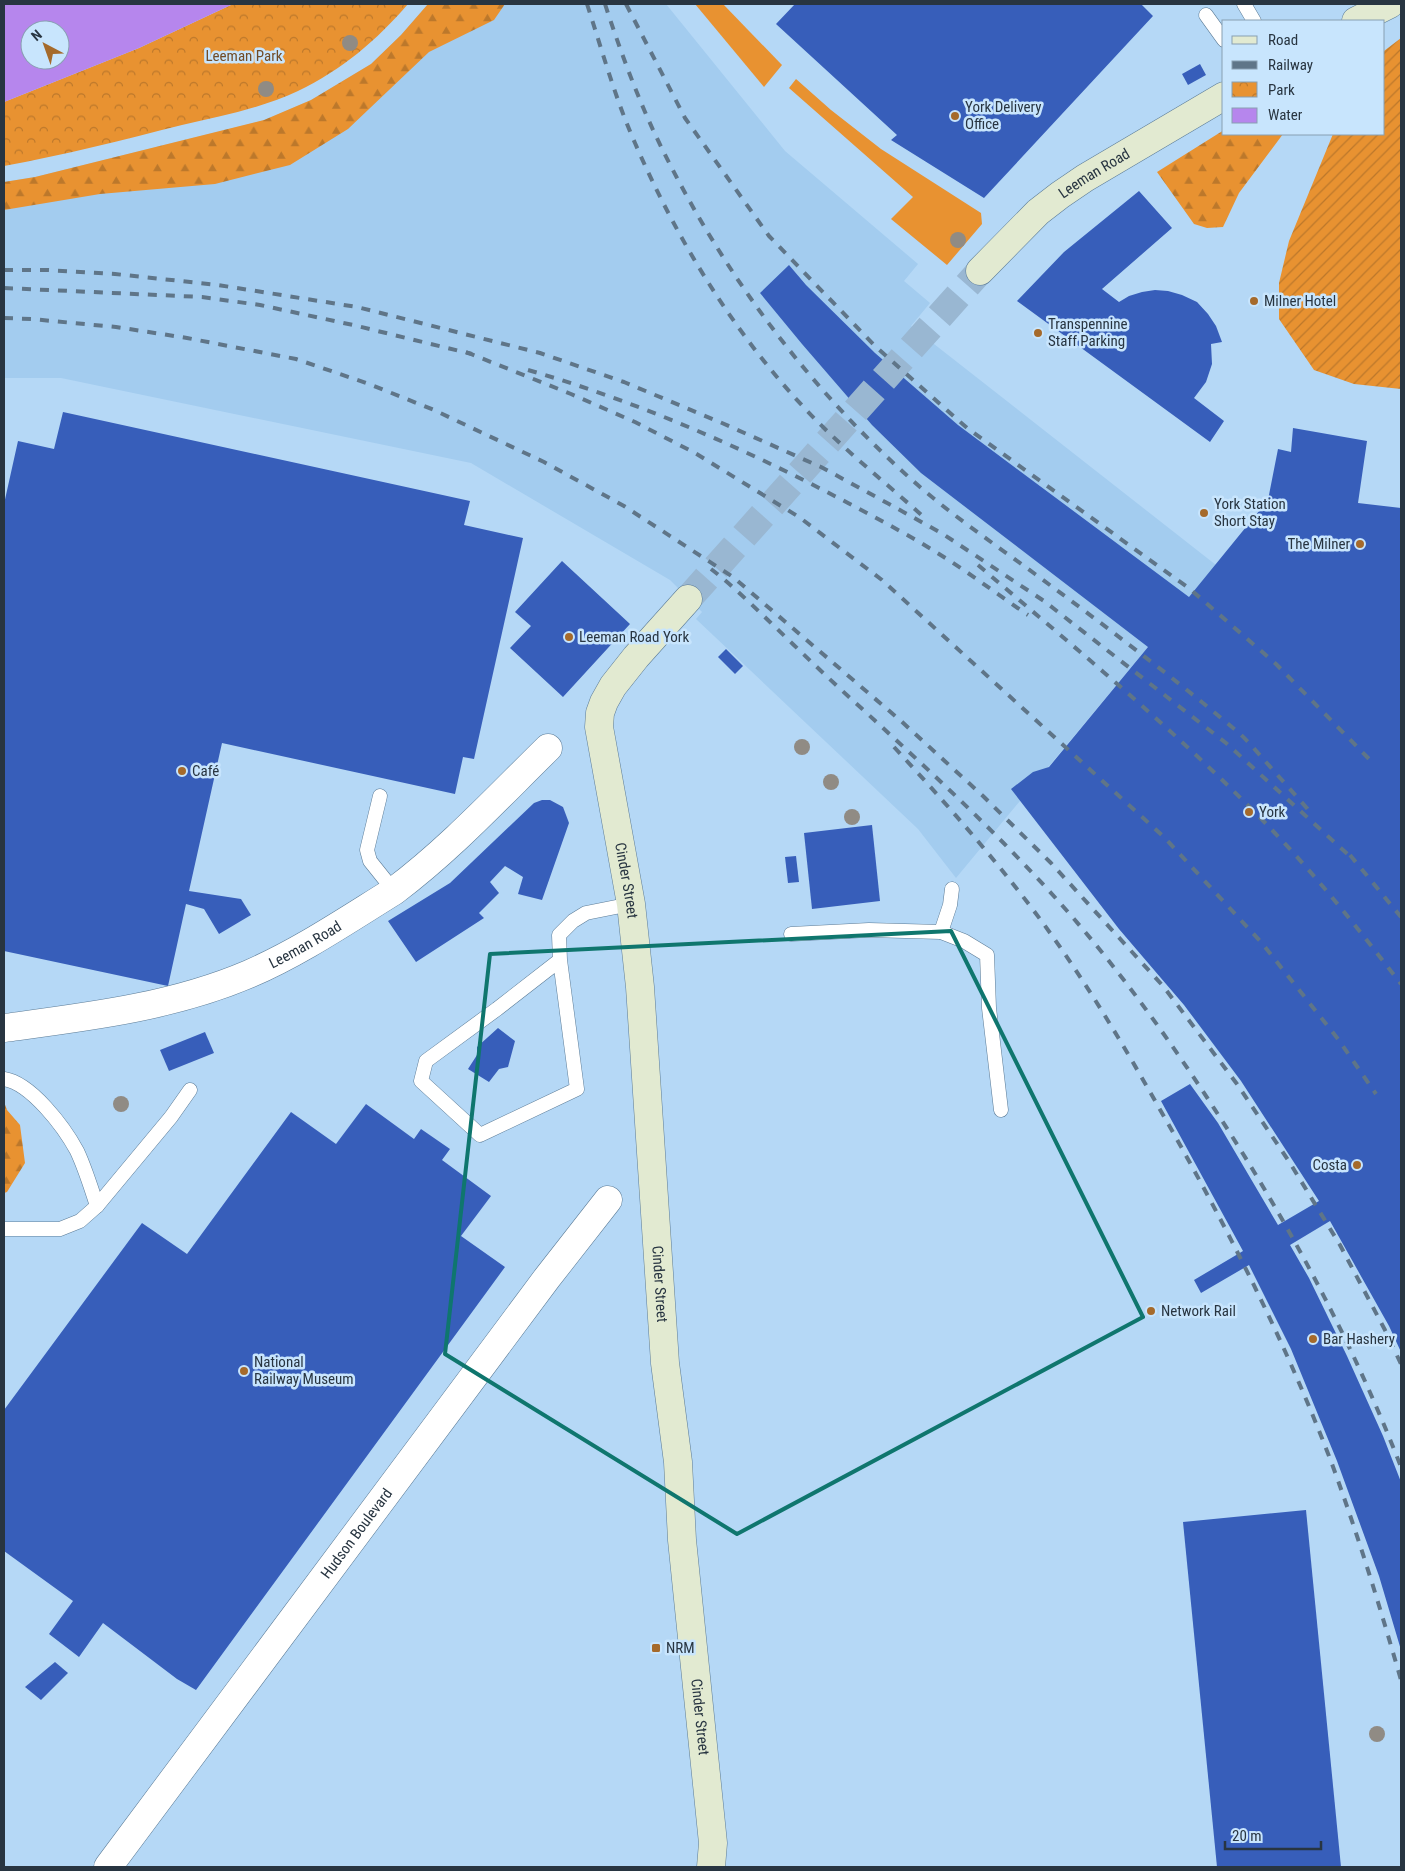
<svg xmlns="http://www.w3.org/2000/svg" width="1405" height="1871" viewBox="0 0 1405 1871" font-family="'Roboto Condensed',sans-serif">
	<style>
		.built { fill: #a3ccef }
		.grass { fill: #e89231 }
		.forest { fill: url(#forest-firs) }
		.park { fill: url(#park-crowns) }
		.garden { fill: url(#garden-furrows) }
		.water { fill: #b686ed; fill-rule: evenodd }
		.building { fill: #375eba }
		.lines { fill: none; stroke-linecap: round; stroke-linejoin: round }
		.secondary-tunnel { stroke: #99b7d2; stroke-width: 28; stroke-dasharray: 28 14; stroke-linecap: butt }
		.lane-casing { stroke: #5c7c97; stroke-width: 15 }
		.street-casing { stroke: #5c7c97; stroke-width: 29 }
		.secondary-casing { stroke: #5c7c97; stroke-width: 29 }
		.lane { stroke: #fff; stroke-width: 14 }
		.street { stroke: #fff; stroke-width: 28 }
		.secondary { stroke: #e2ead1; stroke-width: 28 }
		.rail { stroke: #5f7588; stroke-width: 4; stroke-dasharray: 9 9; stroke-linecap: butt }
		.tree { fill: #908b84 }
		.marked { fill: none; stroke: #0f766e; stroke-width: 4; stroke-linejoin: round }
		.poi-dot { fill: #a56a2b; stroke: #c8e5fd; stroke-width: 2 }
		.labels { text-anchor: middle; stroke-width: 5; stroke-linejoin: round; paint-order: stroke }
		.park-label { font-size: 15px; fill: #714c27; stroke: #c8e5fd }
		.poi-label { font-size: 15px; fill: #283541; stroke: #c8e5fd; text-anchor: start }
		.street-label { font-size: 15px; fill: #283541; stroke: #c8e5fd }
	</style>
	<defs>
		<pattern id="forest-firs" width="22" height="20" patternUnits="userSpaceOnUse" patternTransform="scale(1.25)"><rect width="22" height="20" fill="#e89231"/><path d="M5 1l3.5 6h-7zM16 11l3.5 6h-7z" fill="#bc782b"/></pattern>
		<pattern id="park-crowns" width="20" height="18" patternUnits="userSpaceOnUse" patternTransform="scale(1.25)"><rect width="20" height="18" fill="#e89231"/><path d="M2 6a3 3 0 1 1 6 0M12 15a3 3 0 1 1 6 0" fill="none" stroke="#bc782b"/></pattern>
		<pattern id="garden-furrows" width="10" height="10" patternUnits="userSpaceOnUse" patternTransform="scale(1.25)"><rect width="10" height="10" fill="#e89231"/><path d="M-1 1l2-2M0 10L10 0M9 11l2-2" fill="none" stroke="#bc782b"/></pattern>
	</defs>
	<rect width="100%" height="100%" fill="#b5d8f6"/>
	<polygon class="built" points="428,4 666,4 785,151 918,264 904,281 930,303 911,326 1216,565 956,878 918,829 696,619 702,612 670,580 471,463 61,378 4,378 4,182 35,177 265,120 311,100 371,64 401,35"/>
	<g class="grass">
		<polygon points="695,4 723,4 782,65 764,87"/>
		<polygon points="796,79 831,110 881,149 981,213 982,224 947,265 891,219 913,197 789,88"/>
	</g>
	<g class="forest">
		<polygon points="428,4 505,4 494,20 429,52 348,129 290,165 215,184 100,194 4,210 4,182 35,177 264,120 311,100 371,64 401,35"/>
		<polygon points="1224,130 1224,134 1283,134 1239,193 1223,227 1207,228 1194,224 1157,172"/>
		<polygon points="4,1102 7,1110 20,1125 25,1163 7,1192 4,1193"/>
	</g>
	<path class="park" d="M233 4H408C377 40 342 70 298 91 262 108 221 116 182 125 123 140 64 155 4 166V102L139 48Z"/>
	<polygon class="garden" points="1401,38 1401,389 1354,384 1314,370 1279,319 1279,283 1289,241 1333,134 1384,134 1384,51"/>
	<path class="water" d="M4 4H233L139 48 4 102ZM30 30H60V60H30Z"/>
	<g class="building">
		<polygon points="795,4 1141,4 1153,16 984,198 891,140 897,135 776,24"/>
		<polygon points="1200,64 1206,75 1188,85 1182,74"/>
		<polygon points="1139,191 1172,228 1102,289 1119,302 1129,296 1142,292 1155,290 1168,291 1182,295 1197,302 1208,314 1216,326 1222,342 1211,344 1212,364 1206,382 1194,398 1224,421 1210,442 1017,301 1064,252"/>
		<polygon points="789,265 806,285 875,353 958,425 1189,597 1268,500 1278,449 1291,452 1293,428 1367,441 1358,503 1401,508 1401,1352 1389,1326 1330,1221 1290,1245 1309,1278 1347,1356 1383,1436 1401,1482 1401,1650 1379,1576 1337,1461 1291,1349 1249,1265 1201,1293 1194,1280 1243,1251 1161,1101 1190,1084 1218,1123 1278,1225 1319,1201 1241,1081 1184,1005 1119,929 1011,789 1033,772 1049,767 1148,647 921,473 872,425 802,344 760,293"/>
		<polygon points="63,412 470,501 464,525 523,538 474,759 463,757 455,794 222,743 189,891 241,899 251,915 219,934 204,909 186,904 168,986 4,951 4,504 18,441 54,449"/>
		<polygon points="562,561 630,624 563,697 510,648 531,626 515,612"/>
		<polygon points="726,649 743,666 735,674 718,657"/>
		<polygon points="542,800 550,800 563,807 569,823 542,900 518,894 523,877 505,866 490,882 499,893 479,913 484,918 416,962 388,921 450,883 534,803"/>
		<polygon points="872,825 880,901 812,909 804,833"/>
		<polygon points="796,856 799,882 788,883 785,857"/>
		<polygon points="498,1028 515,1041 508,1067 499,1069 489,1082 468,1069 477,1055 477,1047"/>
		<polygon points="205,1032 214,1053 169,1071 160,1050"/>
		<polygon points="366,1104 414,1139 421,1129 450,1149 442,1160 491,1196 461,1236 505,1267 196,1690 177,1679 103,1623 79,1657 49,1634 73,1601 4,1551 4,1410 142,1223 187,1254 291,1112 336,1144"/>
		<polygon points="1306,1510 1341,1867 1217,1867 1183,1522"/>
		<polygon points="55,1662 68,1673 41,1700 25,1687"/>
	</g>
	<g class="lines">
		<polyline class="secondary-tunnel" points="688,599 980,271"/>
		<defs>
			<g id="lane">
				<polyline points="1244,4 1254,21"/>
				<polyline points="1206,15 1224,40"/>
				<polyline points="380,796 367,850 370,861 394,891"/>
				<polyline points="941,932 950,905 952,889"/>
				<polyline points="791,934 869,930 941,932 964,941 987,955 989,1008 1001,1110"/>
				<polyline points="560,960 497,1009 426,1061 421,1081 480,1135 577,1089 560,960 559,935 573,921 586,913 631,904"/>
				<path d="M4 1079C31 1083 64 1127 77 1151 85 1168 91 1187 97 1206"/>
				<polyline points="4,1229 60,1229 80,1221 97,1206 171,1117 190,1090"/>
			</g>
			<g id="street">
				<path id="s1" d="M4 1028C86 1017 172 1007 249 974 300 952 347 920 394 891 450 849 498 797 548 748"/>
				<path id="s2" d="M108 1867 547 1278 608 1200"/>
			</g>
			<g id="secondary">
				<polyline points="1356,21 1390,4"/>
				<path id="s3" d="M980 271 1038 212 1060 195 1085 178 1224 96"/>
				<path id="s4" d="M688 599 636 657 613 686 604 702 600 713 599 727 631 904 640 987 665 1363 678 1462 682 1540 713 1843 711 1867"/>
			</g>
		</defs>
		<use href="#lane" class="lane-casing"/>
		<use href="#street" class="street-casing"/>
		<use href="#secondary" class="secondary-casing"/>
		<use href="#lane" class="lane"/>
		<use href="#street" class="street"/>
		<use href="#secondary" class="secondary"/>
		<g class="rail">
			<path d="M587 4C602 50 615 98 635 143 680 247 744 350 826 430 858 461 894 490 927 520"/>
			<path d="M605 4C619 47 635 91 654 132 716 263 803 383 912 480 950 514 993 543 1035 574 1104 625 1173 677 1239 733 1248 741 1257 752 1265 761 1281 779 1297 797 1313 815"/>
			<polyline points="626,4 685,118 769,236 875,346 967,428 1190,589 1276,664 1373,763"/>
			<polyline points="4,270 47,270 115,274 218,285 357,307 540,353 624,382 722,423 821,467 889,504 943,534 1044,601 1226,743 1355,861"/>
			<polyline points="4,288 202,297 260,305 353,325 472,354"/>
			<polyline points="4,318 31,319 116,327 187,338 296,359 369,384 434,410 544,462 624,506 733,577 901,721 983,796 1051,863 1163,986 1237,1084 1290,1163 1340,1245 1385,1330 1401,1364"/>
			<polyline points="466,352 571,394 635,422 695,453 799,517 882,580 1164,837 1261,942 1338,1039 1376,1094"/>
			<path d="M528 370C639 402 746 449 848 503 882 521 916 539 947 559 975 577 1001 597 1028 615"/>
			<path d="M978 565C1079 651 1181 735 1273 831 1319 879 1360 931 1401 984"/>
			<path d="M711 569C732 585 752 605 771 623 800 651 829 679 859 706 931 772 1003 838 1068 912 1132 985 1188 1066 1240 1149 1303 1250 1358 1356 1401 1467"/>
			<path d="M894 747C943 800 990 853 1034 911 1080 972 1120 1039 1158 1106 1224 1221 1285 1340 1332 1464 1358 1535 1380 1607 1401 1680"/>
			<polyline points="1350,855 1401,917"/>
		</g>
	</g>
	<g class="tree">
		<circle cx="350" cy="43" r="8"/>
		<circle cx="266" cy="89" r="8"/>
		<circle cx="958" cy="240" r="8"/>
		<circle cx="802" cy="747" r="8"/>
		<circle cx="831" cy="782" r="8"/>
		<circle cx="852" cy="817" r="8"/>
		<circle cx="121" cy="1104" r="8"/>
		<circle cx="1377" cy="1734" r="8"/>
	</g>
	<path class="marked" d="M951 931 1143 1317 737 1534 445 1354 490 954Z"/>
	<g class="poi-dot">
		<circle cx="955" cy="116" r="5"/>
		<circle cx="1254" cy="301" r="5"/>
		<circle cx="1038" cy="333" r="5"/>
		<circle cx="1204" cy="513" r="5"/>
		<circle cx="1360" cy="544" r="5"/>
		<circle cx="569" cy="637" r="5"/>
		<circle cx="182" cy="771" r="5"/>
		<circle cx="1249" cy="812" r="5"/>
		<circle cx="1357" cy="1165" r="5"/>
		<circle cx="1151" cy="1311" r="5"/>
		<circle cx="1313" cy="1339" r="5"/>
		<circle cx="244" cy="1371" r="5"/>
		<rect x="651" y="1643" width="10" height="10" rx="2.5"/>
	</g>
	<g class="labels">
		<g class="park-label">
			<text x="244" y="61">Leeman Park</text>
		</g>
		<g class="poi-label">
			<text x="965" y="112">York Delivery<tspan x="965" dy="17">Office</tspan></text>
			<text x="1264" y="306">Milner Hotel</text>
			<text x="1048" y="329">Transpennine<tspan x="1048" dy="17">Staff Parking</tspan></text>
			<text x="1214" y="509">York Station<tspan x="1214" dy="17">Short Stay</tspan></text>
			<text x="1350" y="549" text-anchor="end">The Milner</text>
			<text x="579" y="642">Leeman Road York</text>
			<text x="192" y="776">Café</text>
			<text x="1259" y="817">York</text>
			<text x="1347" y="1170" text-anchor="end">Costa</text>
			<text x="1161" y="1316">Network Rail</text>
			<text x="1323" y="1344">Bar Hashery</text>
			<text x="254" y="1367">National<tspan x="254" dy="17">Railway Museum</tspan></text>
			<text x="666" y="1653">NRM</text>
		</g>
		<g class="street-label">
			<text dy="5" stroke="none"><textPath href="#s3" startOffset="151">Leeman Road</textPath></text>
			<text dy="5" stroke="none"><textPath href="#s4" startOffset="315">Cinder Street</textPath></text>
			<text dy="5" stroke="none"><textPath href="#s1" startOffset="315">Leeman Road</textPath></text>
			<text dy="5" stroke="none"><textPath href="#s4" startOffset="720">Cinder Street</textPath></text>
			<text dy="5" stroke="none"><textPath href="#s2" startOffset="416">Hudson Boulevard</textPath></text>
			<text dy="5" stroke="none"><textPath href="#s4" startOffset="1155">Cinder Street</textPath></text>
		</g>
	</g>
	<rect width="1405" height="1871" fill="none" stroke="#283541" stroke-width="10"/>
	<rect x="1222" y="20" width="162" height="115" fill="#c8e5fd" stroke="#889fb2"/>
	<rect x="1232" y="36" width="25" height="8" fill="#e2ead1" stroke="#889fb2"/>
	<text x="1268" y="45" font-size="15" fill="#283541">Road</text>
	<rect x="1232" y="61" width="25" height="8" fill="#5f7588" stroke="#889fb2"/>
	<text x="1268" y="70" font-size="15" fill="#283541">Railway</text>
	<rect x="1232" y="82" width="25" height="15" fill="url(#park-crowns)" stroke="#889fb2"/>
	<text x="1268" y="95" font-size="15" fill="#283541">Park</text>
	<rect x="1232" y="108" width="25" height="15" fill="#b686ed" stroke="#889fb2"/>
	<text x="1268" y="120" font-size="15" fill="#283541">Water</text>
	<g transform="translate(45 45) rotate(319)"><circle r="24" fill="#c8e5fd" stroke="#889fb2"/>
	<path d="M0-4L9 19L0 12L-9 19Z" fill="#a56a2b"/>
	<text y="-8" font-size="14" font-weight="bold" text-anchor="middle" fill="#283541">N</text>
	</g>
	<path d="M1225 1841v8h96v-8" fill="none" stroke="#283541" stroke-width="2.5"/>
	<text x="1232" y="1841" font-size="15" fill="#283541" stroke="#c8e5fd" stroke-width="4" paint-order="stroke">20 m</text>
</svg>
